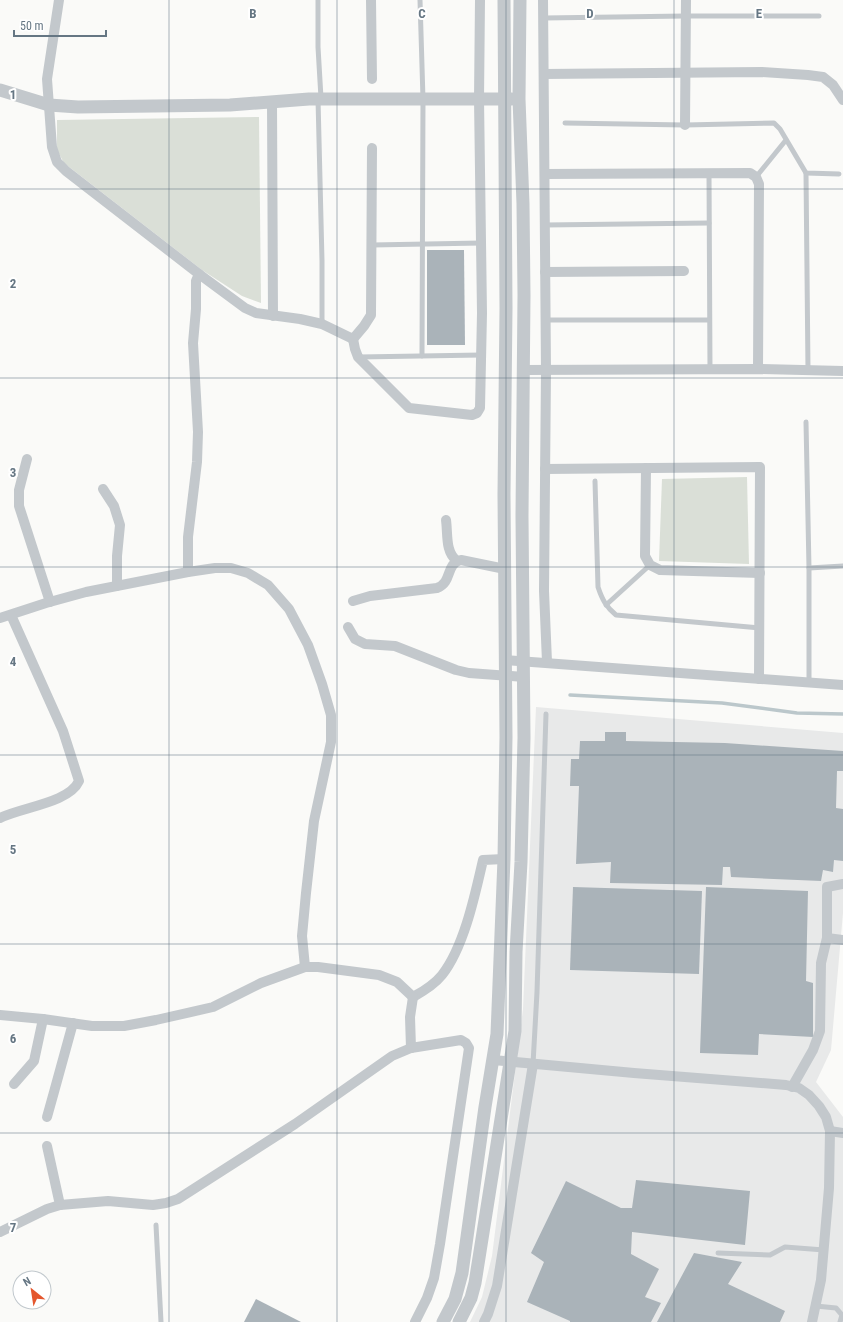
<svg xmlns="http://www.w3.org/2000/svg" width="843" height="1322" viewBox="0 0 843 1322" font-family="'Roboto Condensed',sans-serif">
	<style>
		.built { fill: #e8e9e9 }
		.green { fill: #dadfd7 }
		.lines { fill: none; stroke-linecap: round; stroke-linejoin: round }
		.stream { stroke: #bbc7cb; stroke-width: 3.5 }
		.building { fill: #aab3b9 }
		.service { stroke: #c3c8cc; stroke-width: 5 }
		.minor { stroke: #c3c8cc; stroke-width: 10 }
		.tertiary { stroke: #c3c8cc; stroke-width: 13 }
		.grid { fill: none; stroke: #657683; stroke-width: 1; stroke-opacity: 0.55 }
		.grid-label { font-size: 13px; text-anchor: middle; font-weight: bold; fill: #657683; stroke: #fff; stroke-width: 4; stroke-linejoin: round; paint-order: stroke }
	</style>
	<rect width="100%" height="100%" fill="#fafaf8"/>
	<polygon class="built" points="536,707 843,733 843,913 831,1050 816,1082 843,1117 843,1322 470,1322 482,1297 492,1256 523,1009"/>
	<g class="green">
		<polygon points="259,117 261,303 242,296 202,270 64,163 57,150 57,120"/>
		<polygon points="747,477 749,564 659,561 662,479"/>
	</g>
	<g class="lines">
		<polyline class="stream" points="570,695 722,703 797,713 843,714"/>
	</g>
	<g class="building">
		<polygon points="427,250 464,250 465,345 427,345"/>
		<polygon points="605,732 626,732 626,741 725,743 843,751 843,771 837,771 836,808 843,809 843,861 834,860 833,872 823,870 821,881 731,877 730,867 723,867 722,885 610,883 611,862 576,864 579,786 570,786 571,759 579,759 580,741 605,741"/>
		<polygon points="573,887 702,891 699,974 570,970"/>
		<polygon points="706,887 808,891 806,981 813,983 813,1037 759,1034 758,1055 700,1053"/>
		<polygon points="636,1180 750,1191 745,1245 632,1232 631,1254 659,1269 645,1297 661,1303 651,1322 570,1322 570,1321 527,1302 544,1262 531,1253 566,1181 621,1208 632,1208"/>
		<polygon points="694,1253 742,1262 728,1284 785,1311 780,1322 657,1322"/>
		<polygon points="256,1299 301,1322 244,1322"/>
	</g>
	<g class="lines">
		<g class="service">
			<polyline points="318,0 318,47 321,98"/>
			<polyline points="420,0 423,99 422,356"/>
			<polyline points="544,18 685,16 819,16"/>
			<polyline points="318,99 322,261 322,324"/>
			<polyline points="565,123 685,125 774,123 780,129 806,173 839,174"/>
			<polyline points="709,173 710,369"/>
			<polyline points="806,173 808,370"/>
			<polyline points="756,177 786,140"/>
			<polyline points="545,225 709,223"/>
			<polyline points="372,245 481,243"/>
			<polyline points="545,320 709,320"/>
			<polyline points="359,357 481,355"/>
			<polyline points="806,422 809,568 809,683"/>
			<path d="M595 481 598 587C602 599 606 607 616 615L760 628"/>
			<polyline points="809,568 843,566"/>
			<polyline points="606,605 650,565"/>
			<polyline points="533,1064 537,992 546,714"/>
			<polyline points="156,1225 161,1322"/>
			<polyline points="718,1253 770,1255 785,1247 824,1250"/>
			<polyline points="816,1306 836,1308 842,1315 840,1322"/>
		</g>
		<g class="minor">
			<polyline points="59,0 47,79 52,147 57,162 66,171 199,274 245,308 256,313 300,319 322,324 353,339 364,326 371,315 372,148"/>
			<polyline points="371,0 372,79"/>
			<polyline points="543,0 546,371 544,591 547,662"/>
			<polyline points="544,74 762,72 808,75 823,77 833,85 843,100"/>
			<polyline points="272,102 273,316"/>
			<polyline points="685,125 686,0"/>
			<polyline points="545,174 750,173 756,177 759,184 758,369"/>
			<polyline points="545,272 684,271"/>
			<polyline points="353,339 355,349 358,357 409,408 472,415 477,413 480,408 482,313 479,99 480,0"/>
			<polyline points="524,370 758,369 843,371"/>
			<polyline points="27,459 19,490 19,506 50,602"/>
			<polyline points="646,468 645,556 650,565 660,570 760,573"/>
			<polyline points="545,469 760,467 759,679"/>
			<polyline points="103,489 114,506 120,525 117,556 117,586"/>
			<path d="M446 520C448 534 445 552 457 561"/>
			<polyline points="188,572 188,537 197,462 198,432 193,343 196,309 196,281 199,274"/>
			<path d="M353 601 370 596 437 588C453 582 445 564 461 560L505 569"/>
			<polyline points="0,618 46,603 86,592 188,572 215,568 231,568 248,573 268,585 289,609 308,645 322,684 331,715 331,742 314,821 306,893 302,936 305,967"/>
			<polyline points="348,627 355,639 365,644 395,646 456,670 469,673 524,677"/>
			<polyline points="506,660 843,685"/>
			<path d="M0 818C22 807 69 803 79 781L63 731 11 615"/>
			<polyline points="827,938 843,940"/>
			<path d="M413 997C424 991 434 985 442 975 464 947 475 895 483 860L504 859"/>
			<polyline points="0,1015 43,1019 92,1026 124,1026 156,1020 213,1007 261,983 305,967 318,967 379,975 397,982 413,997"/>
			<polyline points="411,1048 410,1017 413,997"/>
			<polyline points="493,1060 634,1073 786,1085 799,1088 809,1095 819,1106 826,1117 830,1131 829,1188 821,1280 812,1322"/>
			<polyline points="14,1084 34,1061 43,1019"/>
			<polyline points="792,1087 813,1050 820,1031 821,963 827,938 827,887 843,884"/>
			<polyline points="47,1117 54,1092 73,1023"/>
			<polyline points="830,1131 843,1133"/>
			<polyline points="47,1146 60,1205"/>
			<polyline points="0,1232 47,1209 60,1205 108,1201 153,1205 166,1203 178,1199 295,1124 392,1056 411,1048 461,1040 466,1043 469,1048 440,1244 434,1278 427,1298 415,1322"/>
			<polyline points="484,1322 488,1314 497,1286 533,1064"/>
		</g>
		<g class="tertiary">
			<polyline points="0,90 49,105 78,107 230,105 309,99 512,99"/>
			<polyline points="443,1322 455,1299 462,1273 485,1107 497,1034 504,859 506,737 504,494 506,308 504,0"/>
			<polyline points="459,1322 471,1298 475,1283 515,1031 516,952 521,862 524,738 522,516 524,295 523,204 519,99 520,0"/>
		</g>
	</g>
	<path class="grid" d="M169 0V1322M337 0V1322M506 0V1322M674 0V1322M0 189H843M0 378H843M0 567H843M0 755H843M0 944H843M0 1133H843"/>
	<g class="grid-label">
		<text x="253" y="18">B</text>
		<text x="422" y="18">C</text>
		<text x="590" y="18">D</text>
		<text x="759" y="18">E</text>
		<text x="13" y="99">1</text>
		<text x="13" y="288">2</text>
		<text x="13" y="477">3</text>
		<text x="13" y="666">4</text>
		<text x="13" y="854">5</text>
		<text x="13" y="1043">6</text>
		<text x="13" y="1232">7</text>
	</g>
	<g transform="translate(32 1290) rotate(330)"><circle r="19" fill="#ffffff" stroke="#c1c8cd"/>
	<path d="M0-3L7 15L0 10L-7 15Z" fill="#e4572e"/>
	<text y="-6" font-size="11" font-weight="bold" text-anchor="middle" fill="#657683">N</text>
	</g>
	<path d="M14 30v6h92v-6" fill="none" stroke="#657683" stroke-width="2"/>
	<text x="20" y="30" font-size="12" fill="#657683" stroke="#ffffff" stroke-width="3" paint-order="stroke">50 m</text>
</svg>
